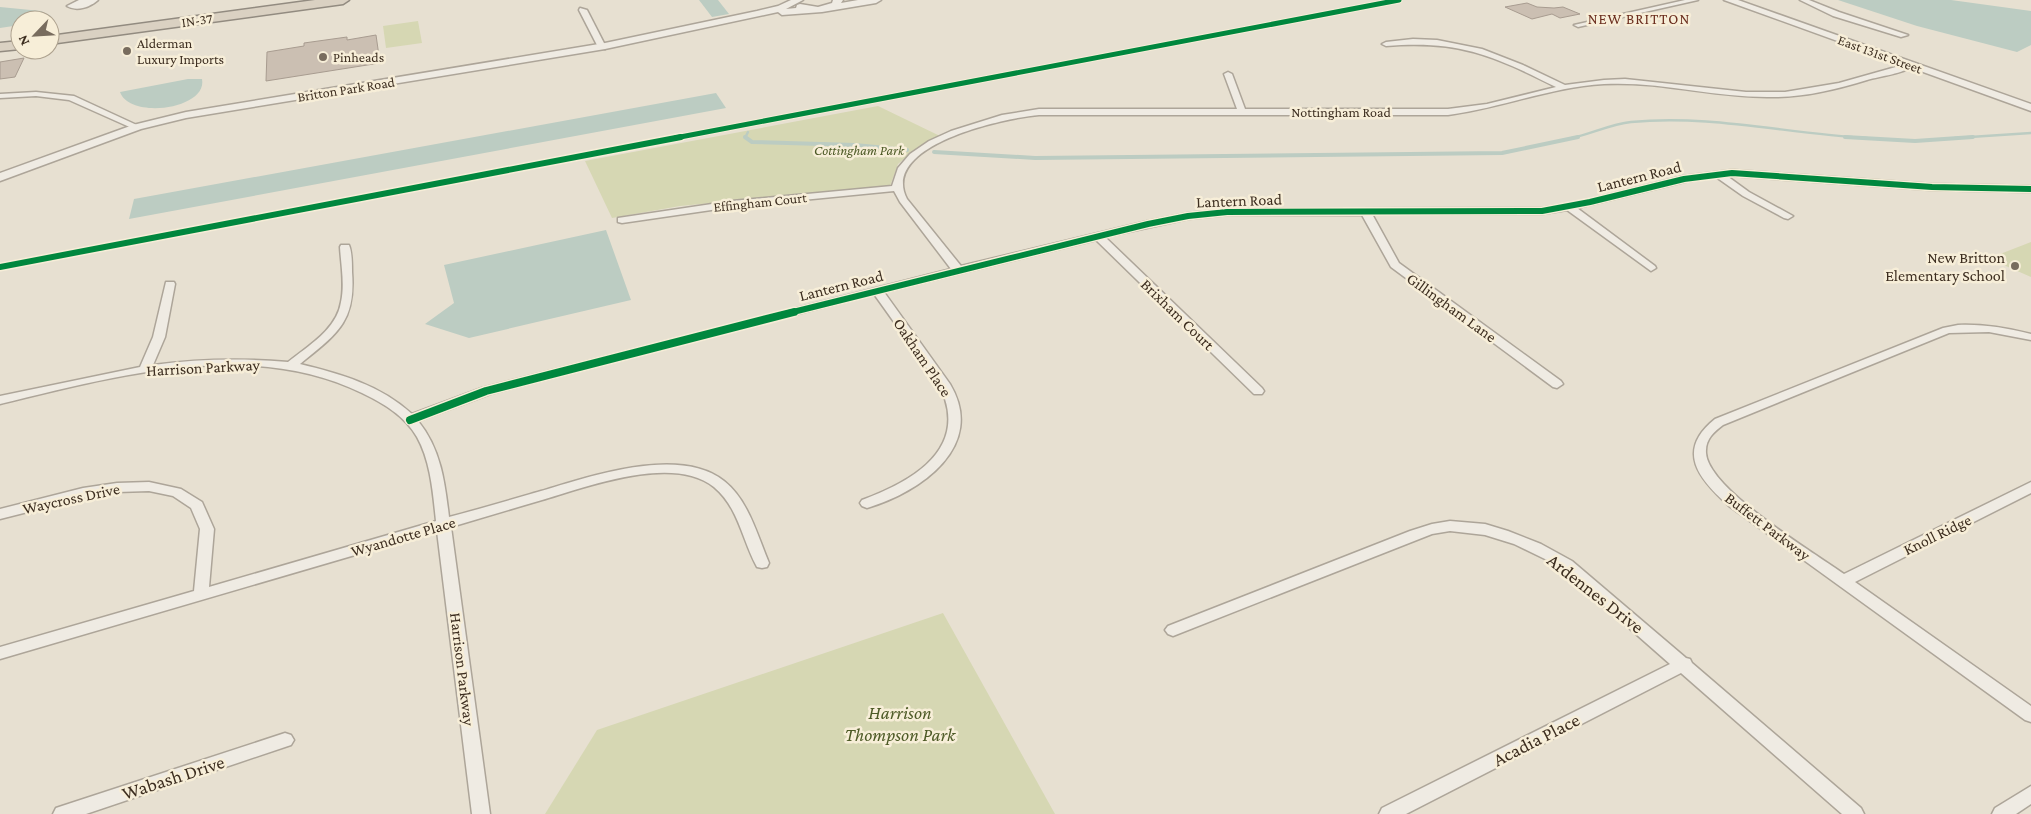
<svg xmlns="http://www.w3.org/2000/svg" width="2031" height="814" viewBox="0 0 2031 814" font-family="'Crimson Pro',serif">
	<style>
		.green { fill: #d6d7b3 }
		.water { fill: #bcccc2 }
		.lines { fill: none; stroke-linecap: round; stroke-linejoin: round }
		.stream-far1 { stroke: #bcccc2; stroke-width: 2.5 }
		.stream { stroke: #bcccc2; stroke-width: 4 }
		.building { fill: #cbbfb2; stroke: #a89c90 }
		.minor-casing { stroke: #ada599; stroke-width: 3 }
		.tertiary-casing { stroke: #ada599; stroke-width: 3 }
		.motorway-casing { stroke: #928b80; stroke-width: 3 }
		.minor { fill: #efebe3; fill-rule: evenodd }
		.tertiary { fill: #efebe3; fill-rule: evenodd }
		.motorway { fill: #dad1c2; fill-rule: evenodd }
		.cycleway-far2-casing { stroke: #f7eed8; stroke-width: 7 }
		.cycleway-far1-casing { stroke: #f7eed8; stroke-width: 9 }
		.cycleway-casing { stroke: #f7eed8; stroke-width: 11 }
		.cycleway-far2 { stroke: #00873e; stroke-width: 5 }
		.cycleway-far1 { stroke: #00873e; stroke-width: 6 }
		.cycleway { stroke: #00873e; stroke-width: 8 }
		.poi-dot { fill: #786c5e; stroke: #f7eed8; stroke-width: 2 }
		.labels { text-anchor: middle; stroke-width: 5; stroke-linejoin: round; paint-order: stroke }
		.far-street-label { font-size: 14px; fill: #3d2e20; stroke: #f7eed8 }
		.far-poi-label { font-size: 14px; fill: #3d2e20; stroke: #f7eed8; text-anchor: start }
		.far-park-label { font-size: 14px; font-style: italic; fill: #4d5a26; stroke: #f7eed8 }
		.far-neighbourhood-label { font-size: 15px; letter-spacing: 1px; fill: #6b2e1e; stroke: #f7eed8 }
		.street-label { font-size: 16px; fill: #3d2e20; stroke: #f7eed8 }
		.poi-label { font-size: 16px; fill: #3d2e20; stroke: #f7eed8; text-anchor: end }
		.near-street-label { font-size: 19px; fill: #3d2e20; stroke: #f7eed8 }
		.near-park-label { font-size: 19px; font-style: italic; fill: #4d5a26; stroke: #f7eed8 }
	</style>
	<rect width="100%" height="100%" fill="#e7e0d1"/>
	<g class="green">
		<polygon points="418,21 422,43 386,48 383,26"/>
		<polygon points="878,106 940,136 917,148 898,164 890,186 680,206 612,218 585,161"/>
		<polygon points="2031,242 2031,277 1999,263 1995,256"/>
		<polygon points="943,613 1055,814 545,814 597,730"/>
	</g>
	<g class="water">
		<polygon points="699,0 718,0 729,14 712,17"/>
		<polygon points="1838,0 1951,0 2031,11 2031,45 2017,52 1917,26"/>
		<polygon points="0,7 41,11 51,16 48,20 20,20 20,25 0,28"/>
		<path d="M188 79H202C208 109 130 120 120 92Z"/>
		<polygon points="716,93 726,108 129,219 134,199"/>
		<polygon points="606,230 631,300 469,338 425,324 454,303 444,265"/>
	</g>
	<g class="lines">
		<g class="stream-far1">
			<polyline points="745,138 748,132"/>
			<path d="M1572 138C1591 134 1611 124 1631 122 1710 114 1788 134 1867 138"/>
			<polyline points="1955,138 2031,133"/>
		</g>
		<g class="stream">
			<polyline points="745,137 752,142 855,145 907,150"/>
			<polyline points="1845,137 1915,141 1973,137"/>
			<polyline points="934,152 1035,158 1502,153 1578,137"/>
		</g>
	</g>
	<g class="building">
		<polygon points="1527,3 1537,7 1554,8 1563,7 1580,14 1560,18 1552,14 1532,19 1505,7"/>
		<polygon points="376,35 380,63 266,81 267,52 304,46 304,43 347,37 347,40"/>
		<polygon points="24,58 15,77 0,79 0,62"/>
	</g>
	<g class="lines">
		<defs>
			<g id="minor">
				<path d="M79 0H98C90 7 77 12 67 6Z"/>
				<polygon points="1685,0 1698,0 1578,27 1574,25"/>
				<polygon points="1800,0 1809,0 1839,12 1908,35 1901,37 1833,16"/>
				<polygon points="580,8 587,10 606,47 605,49 598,47 579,10"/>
				<path d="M1413 39 1437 40 1482 49 1523 65 1565 85 1604 80 1625 79 1746 92H1785L1839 83 1910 63 1914 65C1903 74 1881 76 1867 80 1835 90 1801 98 1767 97 1712 97 1659 81 1604 84 1551 87 1501 108 1448 115H1039C1004 118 879 145 907 199L961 266 1148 221 1188 213 1227 209 1542 208 1589 200 1684 176 1732 170 1932 184 2031 186V192L1932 190 1732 176H1727L1749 192 1793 216 1788 219 1784 218 1743 196 1716 177 1684 182 1577 208 1655 266 1656 268 1651 271 1567 210 1542 214H1372L1399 263 1561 381 1563 384 1557 388 1553 387 1391 267 1362 215H1227L1188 219 1105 237 1262 388 1264 391 1262 394H1254L1096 240 884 292 950 384C987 446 921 492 867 508L862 506 860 503 862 500C905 484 963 455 945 399 941 385 929 373 921 360 905 338 890 316 874 294L490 394 418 421C441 449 445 483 449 517 480 509 510 500 541 491 589 477 679 445 724 481 749 501 757 535 769 563L767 567 762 568 757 567C742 540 739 508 714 487 673 454 586 487 542 500 511 509 481 518 451 527L490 814H472L437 531 0 659V647L194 591 200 529 191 508 173 496 149 491 117 492 83 498 0 519V509L83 488 117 483 149 482 181 489 202 502 214 529 209 587 436 521C433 494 431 462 417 437 405 416 383 403 362 393 250 338 115 376 0 404V396L140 367 153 337 166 282H174L175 284 165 337 153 365C199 359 241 358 288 362 308 346 337 329 341 302 345 284 341 265 340 247L341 245H349C352 252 352 263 352 272 356 322 337 334 300 364 341 374 380 385 412 414L482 388 951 269 900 202 894 191 732 207 622 223 618 222V218L732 201 892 186 898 168 910 154 929 141 951 131 1002 115 1039 109H1237L1224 74 1228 72 1232 74 1245 109H1448L1487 104 1556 87C1492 55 1459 40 1386 46L1382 44 1386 42Z"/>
				<polygon points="36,92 74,96 141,127 134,129 69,100 36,96 0,98 0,94"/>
				<path d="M1958 325C1983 324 2007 328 2031 334V340L1989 332 1949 333 1723 425C1714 432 1705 439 1706 453 1708 489 1813 552 1844 574L2031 482V493L1855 582 2031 706V722L2025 720 1729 506C1699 479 1675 451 1715 419L1943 328Z"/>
				<polygon points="1450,521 1485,524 1508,531 1541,544 1572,561 1686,658 1690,659 1692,663 1861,808 1864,814 1842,814 1681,673 1406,814 1379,814 1382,808 1670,664 1562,569 1547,560 1514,544 1485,535 1450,531 1432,534 1178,634 1173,636 1168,634 1165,630 1168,626 1410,531 1432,524"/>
				<polygon points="285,733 291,735 294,740 291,745 86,814 53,814 56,808 62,806"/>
				<polygon points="2031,786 2031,804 2016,814 1992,814 1995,808"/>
			</g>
			<g id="tertiary">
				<polygon points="791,0 803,0 786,9 796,8 797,5 800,4 818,7 832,3 833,0 843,0 841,3 858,0 881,0 876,3 822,12 782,15 778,12 605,49 186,118 141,129 0,181 0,173 133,125 186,112 605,43 757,11 778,6"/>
				<polygon points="1724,0 1738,0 2031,104 2031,111"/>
			</g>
			<g id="motorway">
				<polygon points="315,0 349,0 343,4 50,44 50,36"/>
				<polygon points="20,41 20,49 0,51 0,43"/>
			</g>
		</defs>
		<use href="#minor" class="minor-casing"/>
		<use href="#tertiary" class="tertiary-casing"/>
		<use href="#motorway" class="motorway-casing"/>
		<use href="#minor" class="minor"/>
		<use href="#tertiary" class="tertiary"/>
		<use href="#motorway" class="motorway"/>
		<defs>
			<polyline id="cycleway-far2" points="675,138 1399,0"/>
			<g id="cycleway-far1">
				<polyline points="0,267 681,137"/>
				<polyline points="789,313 1148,224 1188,216 1227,212 1542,211 1590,202 1684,179 1732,173 1932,187 2031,189"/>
			</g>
			<polyline id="cycleway" points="410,420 486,391 794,312"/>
		</defs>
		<use href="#cycleway-far2" class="cycleway-far2-casing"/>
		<use href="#cycleway-far1" class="cycleway-far1-casing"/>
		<use href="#cycleway" class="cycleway-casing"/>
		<use href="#cycleway-far2" class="cycleway-far2"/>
		<use href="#cycleway-far1" class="cycleway-far1"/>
		<use href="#cycleway" class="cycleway"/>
	</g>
	<g class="poi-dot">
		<circle cx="127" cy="51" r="5"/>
		<circle cx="323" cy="57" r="5"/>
		<circle cx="2015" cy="266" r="5"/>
	</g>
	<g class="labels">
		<g class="far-street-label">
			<text transform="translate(197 20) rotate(-8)" y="5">IN-37</text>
			<text transform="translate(1880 54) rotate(20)" y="5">East 131st Street</text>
			<text transform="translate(346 89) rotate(-9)" y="5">Britton Park Road</text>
			<text x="1341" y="117">Nottingham Road</text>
			<text transform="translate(760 202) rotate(-6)" y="5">Effingham Court</text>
		</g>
		<g class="far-poi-label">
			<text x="137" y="48">Alderman<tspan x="137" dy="16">Luxury Imports</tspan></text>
			<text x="333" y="62">Pinheads</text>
		</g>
		<g class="far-park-label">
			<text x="859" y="155">Cottingham Park</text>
		</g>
		<g class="far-neighbourhood-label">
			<text x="1639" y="24">NEW BRITTON</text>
		</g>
		<g class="street-label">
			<text transform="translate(1639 176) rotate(-14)" y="6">Lantern Road</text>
			<text transform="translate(1239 200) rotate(-2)" y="6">Lantern Road</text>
			<text transform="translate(841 285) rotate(-14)" y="6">Lantern Road</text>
			<text transform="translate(1452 307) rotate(36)" y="6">Gillingham Lane</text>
			<text transform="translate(1178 314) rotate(44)" y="6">Brixham Court</text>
			<text transform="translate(923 357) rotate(56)" y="6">Oakham Place</text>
			<text transform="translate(203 367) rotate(-3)" y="6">Harrison Parkway</text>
			<text transform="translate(71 498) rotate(-12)" y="6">Waycross Drive</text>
			<text transform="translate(1768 526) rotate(37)" y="6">Buffett Parkway</text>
			<text transform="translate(1937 534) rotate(-26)" y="6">Knoll Ridge</text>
			<text transform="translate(403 536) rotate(-16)" y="6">Wyandotte Place</text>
			<text transform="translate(463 669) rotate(83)" y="6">Harrison Parkway</text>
		</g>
		<g class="poi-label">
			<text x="2005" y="263">New Britton<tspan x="2005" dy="18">Elementary School</tspan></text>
		</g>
		<g class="near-street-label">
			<text transform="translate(1596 593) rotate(38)" y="7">Ardennes Drive</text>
			<text transform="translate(1536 739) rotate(-27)" y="7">Acadia Place</text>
			<text transform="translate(173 777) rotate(-18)" y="7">Wabash Drive</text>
		</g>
		<g class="near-park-label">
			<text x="900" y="719">Harrison<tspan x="900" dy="22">Thompson Park</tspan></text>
		</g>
	</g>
	<g transform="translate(35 35) rotate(245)"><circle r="24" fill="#f7eed8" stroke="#ada18e"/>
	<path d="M0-4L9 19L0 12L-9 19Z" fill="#786c5e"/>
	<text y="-8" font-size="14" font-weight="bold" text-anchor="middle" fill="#3d2e20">N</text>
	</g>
</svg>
